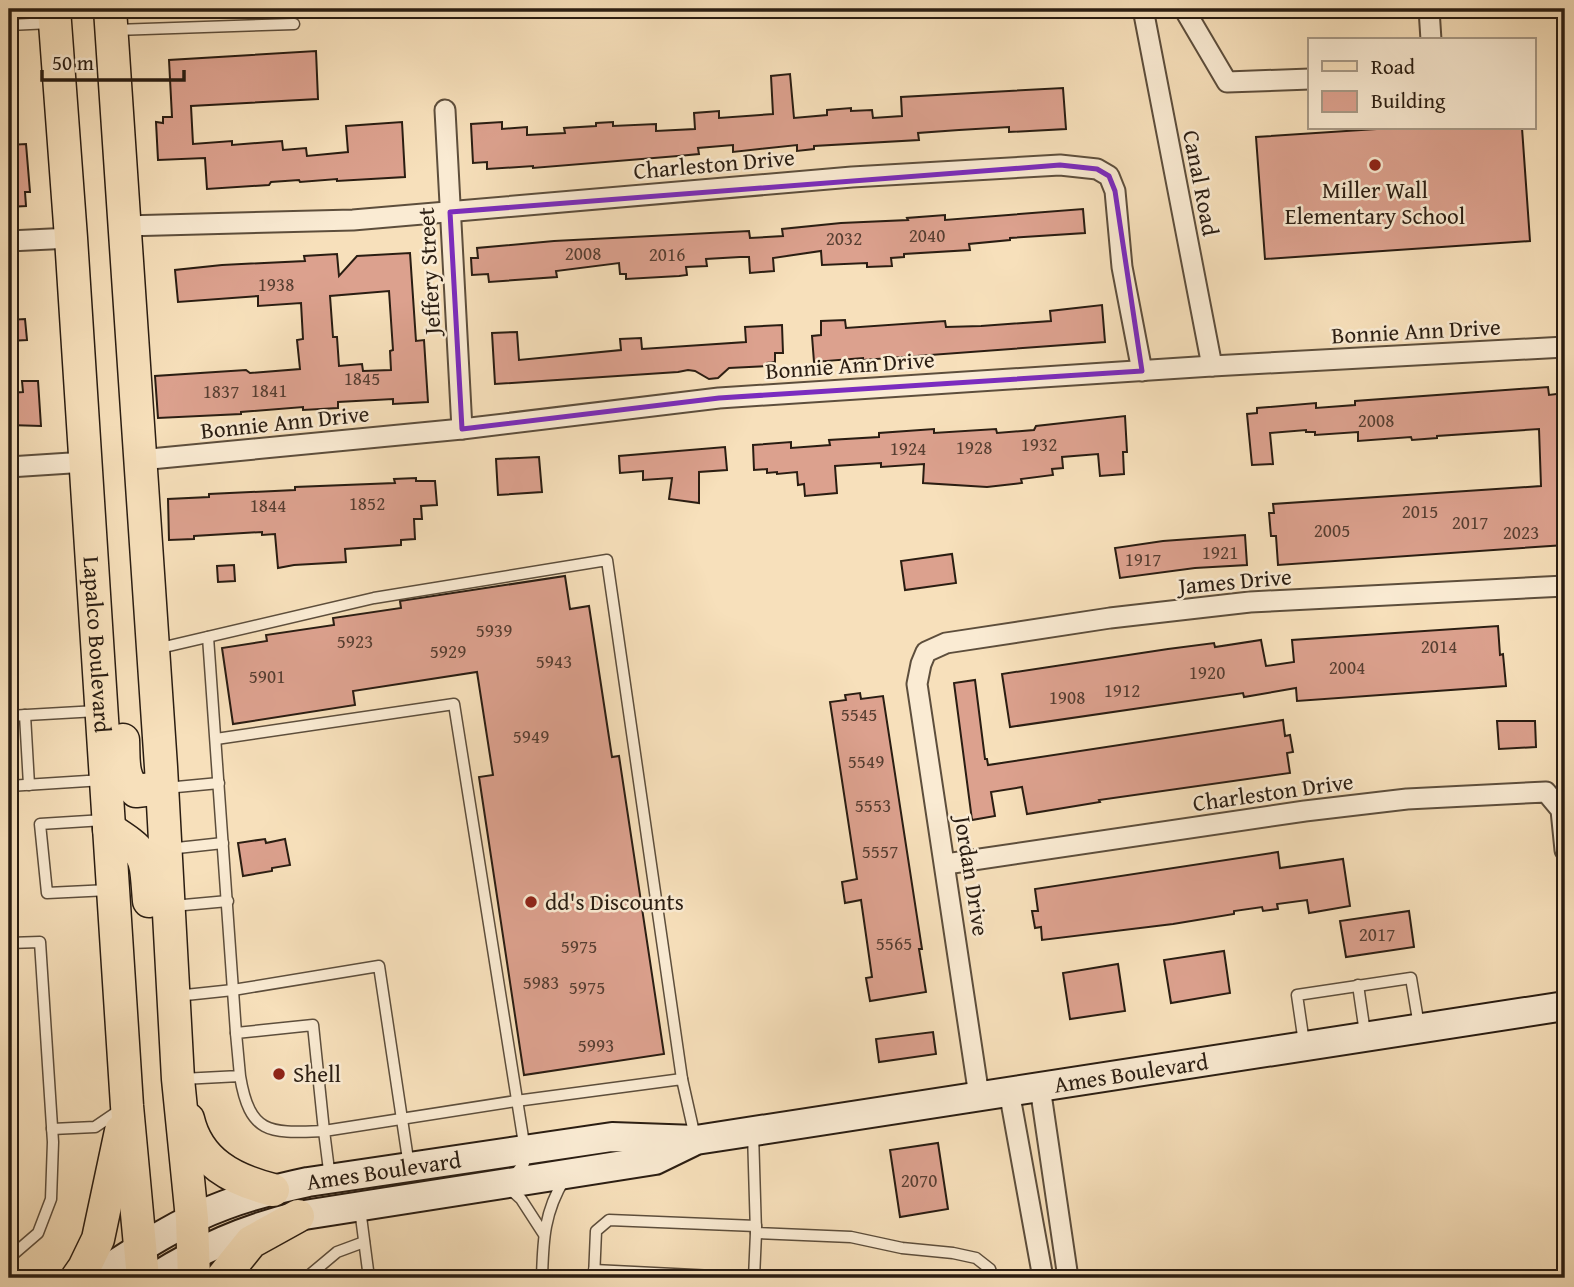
<svg xmlns="http://www.w3.org/2000/svg" width="1574" height="1287" viewBox="0 0 1574 1287" font-family="'Gentium Book Plus',serif">
	<style>
		.building { fill: #dca18e; stroke: #2a1d12; stroke-width: 2; fill-rule: evenodd }
		.lines { fill: none; stroke-linecap: round; stroke-linejoin: round }
		.lane-casing { stroke: #5d4e3c; stroke-width: 13 }
		.street-casing { stroke: #5d4e3c; stroke-width: 23 }
		.secondary-casing { stroke: #2a1d12; stroke-width: 32 }
		.primary-casing { stroke: #2a1d12; stroke-width: 35 }
		.lane { stroke: #faebd3; stroke-width: 10 }
		.street { stroke: #faebd3; stroke-width: 19 }
		.secondary { stroke: #faebd3; stroke-width: 28 }
		.primary { stroke: #f7e0bb; stroke-width: 32 }
		.marked { fill: none; stroke: #7b2cbf; stroke-width: 5; stroke-linejoin: round }
		.poi-dot { fill: #8f2418; stroke: #faebd3; stroke-width: 2.5 }
		.labels { text-anchor: middle; stroke-width: 5; stroke-linejoin: round; paint-order: stroke }
		.number-label { font-size: 19px; fill: #563e31 }
		.street-label { font-size: 23px; fill: #2a1d12; stroke: #faebd3 }
		.poi-label { font-size: 23px; fill: #2a1d12; stroke: #faebd3; text-anchor: start }
	</style>
	<rect width="100%" height="100%" fill="#f7e0bb"/>
	<filter id="stains"><feTurbulence type="fractalNoise" baseFrequency=".00286" numOctaves="4"/><feColorMatrix values="0 0 0 0 .2 0 0 0 0 .09 0 0 0 0 .02 0 0 0 .5 -.17"/></filter>
	<radialGradient id="worn" r=".72"><stop offset=".6" stop-color="#630" stop-opacity="0"/><stop offset="1" stop-color="#630" stop-opacity=".3"/></radialGradient>
	<g class="building">
		<polygon points="316,51 318,99 191,106 193,144 232,141 232,145 282,141 283,150 306,148 307,156 348,152 346,126 402,122 405,177 337,181 337,179 300,182 299,180 271,182 269,185 207,189 205,158 158,160 156,122 163,123 163,117 172,117 169,60"/>
		<polygon points="790,74 794,118 827,115 827,110 851,108 851,111 872,110 873,118 902,116 901,97 1063,88 1066,129 1009,132 1009,127 959,130 918,133 919,140 814,146 814,149 797,151 797,145 733,152 733,145 698,148 699,154 678,156 533,168 533,166 487,169 487,162 473,163 471,124 502,122 502,129 527,127 527,135 565,133 564,128 596,126 596,123 613,122 613,126 656,124 656,131 695,129 694,113 719,111 719,118 773,114 771,76"/>
		<polygon points="1392,128 1522,128 1530,241 1265,259 1256,137"/>
		<polygon points="26,144 30,192 25,192 26,206 9,207 9,145"/>
		<polygon points="1083,209 1085,233 1010,238 1010,240 969,244 970,250 904,254 904,257 891,258 892,266 867,267 867,263 822,265 821,251 773,258 774,271 750,273 749,257 740,257 706,259 707,266 686,267 687,275 679,276 626,279 626,274 620,274 619,263 556,271 557,277 489,282 488,274 472,275 471,258 478,258 477,248 554,241 749,231 750,238 783,236 782,229 841,223 908,220 907,218 945,215 945,220"/>
		<path d="M410 253 416 341 424 340 428 402 393 404V399L338 402V408L303 410V407L241 412V414L158 418 155 376 246 370 250 373 300 369 297 340 303 339 301 303 258 306V296L178 302 175 270 222 265 305 261 304 256 337 254 339 276 357 256ZM389 291 393 350 390 351 391 370 363 371 362 364 339 366 337 337H333L330 296Z"/>
		<polygon points="1102,305 1105,342 863,360 863,358 814,362 812,336 821,335 821,321 845,320 846,328 945,321 946,327 981,326 1051,321 1050,311"/>
		<polygon points="25,319 27,340 9,341 9,320"/>
		<polygon points="782,325 783,353 775,353 775,362 767,363 767,366 729,368 718,378 709,379 695,371 688,370 678,372 495,384 492,333 517,332 519,360 621,350 620,339 641,338 642,349 746,342 745,327"/>
		<polygon points="22,381 38,381 41,426 9,425 9,393 23,392"/>
		<polygon points="1548,387 1549,395 1565,393 1565,545 1278,565 1276,536 1271,536 1269,513 1274,513 1273,504 1541,486 1539,429 1437,436 1437,438 1412,440 1411,437 1358,441 1358,432 1315,435 1315,432 1306,432 1306,430 1270,433 1273,464 1252,465 1247,414 1257,413 1257,408 1316,403 1316,408 1355,405 1355,401"/>
		<polygon points="1125,416 1127,452 1123,452 1124,474 1100,476 1098,454 1062,457 1063,468 1052,469 1053,475 1021,479 1022,483 987,487 923,483 924,464 881,467 881,463 835,466 837,493 805,496 804,484 798,485 797,472 777,474 777,472 767,473 767,469 754,470 753,445 791,442 791,448 830,445 829,440 879,437 879,433 934,429 934,433 996,429 997,433 1034,430 1036,426"/>
		<polygon points="725,447 727,470 699,472 699,503 669,499 672,478 643,480 643,471 620,473 619,456"/>
		<polygon points="539,457 542,492 498,495 496,459"/>
		<polygon points="416,478 416,481 435,481 437,505 421,506 422,519 414,519 415,539 401,540 401,545 345,549 346,562 294,565 278,568 275,534 262,535 262,532 194,536 194,539 169,540 168,499 209,497 209,494 295,490 295,487 395,483 394,479"/>
		<polygon points="1245,535 1247,565 1195,568 1120,578 1115,548 1163,541"/>
		<polygon points="952,554 956,583 905,590 901,561"/>
		<polygon points="234,565 235,581 218,582 217,566"/>
		<polygon points="565,576 570,609 589,606 612,757 619,756 664,1054 524,1075 479,777 493,775 477,672 353,691 355,705 233,724 222,648 267,641 266,635 334,625 333,618 401,608 400,601"/>
		<polygon points="1498,626 1500,655 1503,654 1506,686 1297,701 1296,688 1244,697 1243,693 1010,727 1002,674 1168,649 1214,643 1215,647 1261,640 1266,666 1294,662 1292,640"/>
		<polygon points="975,680 985,759 987,759 988,765 1283,720 1285,736 1290,735 1293,752 1287,753 1290,773 1099,800 1100,802 1027,814 1022,787 991,792 995,816 972,820 954,683"/>
		<polygon points="860,693 861,699 883,696 922,949 919,949 926,992 870,1001 866,978 872,977 861,900 845,903 842,882 857,879 830,702 846,700 845,695"/>
		<polygon points="1497,721 1535,721 1536,747 1499,749"/>
		<polygon points="265,839 266,843 285,839 290,865 272,868 272,871 243,876 238,843"/>
		<polygon points="1278,852 1280,868 1343,859 1350,906 1309,913 1307,900 1277,904 1278,909 1263,911 1262,907 1234,911 1234,914 1173,924 1042,940 1041,927 1035,928 1032,911 1038,911 1035,889"/>
		<polygon points="1409,911 1414,947 1346,957 1340,921"/>
		<polygon points="1224,951 1230,993 1171,1003 1164,960"/>
		<polygon points="1118,964 1125,1011 1070,1019 1063,973"/>
		<polygon points="933,1032 936,1054 879,1062 876,1039"/>
		<polygon points="938,1143 948,1209 900,1217 890,1150"/>
	</g>
	<g class="lines">
		<defs>
			<g id="lane">
				<polyline points="9,25 51,23"/>
				<polyline points="115,30 294,24"/>
				<polyline points="208,637 236,1033"/>
				<polyline points="156,649 374,598 607,560 682,1079"/>
				<polyline points="25,715 29,785"/>
				<polyline points="9,716 97,711"/>
				<polyline points="216,739 454,704 525,1150 524,1163 514,1176"/>
				<polyline points="9,786 103,780"/>
				<polyline points="166,788 219,783"/>
				<polyline points="104,820 40,824 47,893 109,890"/>
				<polyline points="168,849 223,843"/>
				<polyline points="173,906 228,901"/>
				<polyline points="9,943 40,942 53,1142 51,1199 38,1233 9,1258"/>
				<polyline points="1358,985 1365,1033"/>
				<polyline points="176,996 233,990 379,966 409,1166"/>
				<polyline points="1304,1043 1297,995 1411,978 1419,1026"/>
				<path d="M182 1079 240 1076C250 1136 271 1133 324 1131L313 1025 236 1033 240 1076"/>
				<polyline points="52,1129 95,1127 123,1108"/>
				<polyline points="753,1133 756,1233 851,1237 902,1248 953,1253 976,1258 990,1269 993,1278"/>
				<polyline points="330,1178 324,1131 516,1101 682,1079 695,1137"/>
				<polyline points="510,1189 521,1199 543,1233"/>
				<polyline points="360,1209 369,1278"/>
				<polyline points="594,1270 754,1278"/>
				<polyline points="306,1278 337,1252 364,1242"/>
				<path d="M542 1278C543 1240 544 1212 565 1178"/>
				<polyline points="594,1278 596,1231 609,1220 756,1226"/>
				<polyline points="754,1278 756,1233"/>
			</g>
			<g id="street">
				<polyline points="1143,9 1212,366"/>
				<polyline points="1184,9 1227,82 1310,79"/>
				<polyline points="1429,9 1431,40"/>
				<polyline points="445,110 462,429"/>
				<polyline points="124,226 353,220 852,177 1060,165 1097,169 1109,176 1115,191 1122,267 1142,371"/>
				<polyline points="9,241 71,238"/>
				<polyline points="140,460 462,429 719,398 1212,366 1565,347"/>
				<polyline points="9,467 86,462"/>
				<polyline points="946,864 1305,811 1407,799 1546,792 1561,810 1565,850"/>
				<polyline points="1040,1087 1068,1278"/>
				<polyline points="1009,1091 1043,1278"/>
				<polyline points="979,1096 917,684 921,664 926,652 946,643 1110,618 1250,602 1565,586"/>
			</g>
			<g id="secondary">
				<path id="s1" d="M94 1278C135 1251 178 1222 225 1205 252 1195 280 1188 308 1182L612 1137 696 1140 1565 1006"/>
				<path d="M154 1278C202 1248 243 1230 298 1216L655 1160 692 1142"/>
			</g>
			<g id="primary">
				<path id="s2" d="M54 9 71 238 127 1106 143 1278"/>
				<polyline points="110,9 161,767 178,1079 192,1219 194,1278"/>
				<path d="M123 740C124 758 121 778 136 791L162 788"/>
				<path d="M109 829C149 855 145 854 149 901"/>
				<path d="M188 1119C198 1162 233 1180 273 1190"/>
				<polyline points="77,1278 84,1268 98,1239 121,1131"/>
				<polyline points="222,1278 251,1242 298,1216"/>
			</g>
		</defs>
		<use href="#lane" class="lane-casing"/>
		<use href="#street" class="street-casing"/>
		<use href="#secondary" class="secondary-casing"/>
		<use href="#primary" class="primary-casing"/>
		<use href="#lane" class="lane"/>
		<use href="#street" class="street"/>
		<use href="#secondary" class="secondary"/>
		<use href="#primary" class="primary"/>
	</g>
	<path class="marked" d="M1060 165 1097 169 1109 176 1115 191 1142 371 719 398 462 429 450 212Z"/>
	<g class="poi-dot">
		<circle cx="1375" cy="165" r="7"/>
		<circle cx="531" cy="902" r="7"/>
		<circle cx="279" cy="1074" r="7"/>
	</g>
	<g class="labels">
		<g class="number-label">
			<text x="927" y="242">2040</text>
			<text x="844" y="245">2032</text>
			<text x="583" y="260">2008</text>
			<text x="667" y="261">2016</text>
			<text x="276" y="291">1938</text>
			<text x="362" y="385">1845</text>
			<text x="269" y="397">1841</text>
			<text x="221" y="398">1837</text>
			<text x="1376" y="427">2008</text>
			<text x="1039" y="451">1932</text>
			<text x="974" y="454">1928</text>
			<text x="908" y="455">1924</text>
			<text x="367" y="510">1852</text>
			<text x="268" y="512">1844</text>
			<text x="1420" y="518">2015</text>
			<text x="1470" y="529">2017</text>
			<text x="1332" y="537">2005</text>
			<text x="1521" y="539">2023</text>
			<text x="1220" y="559">1921</text>
			<text x="1143" y="566">1917</text>
			<text x="494" y="637">5939</text>
			<text x="355" y="648">5923</text>
			<text x="1439" y="653">2014</text>
			<text x="448" y="658">5929</text>
			<text x="554" y="668">5943</text>
			<text x="1347" y="674">2004</text>
			<text x="1207" y="679">1920</text>
			<text x="267" y="683">5901</text>
			<text x="1122" y="697">1912</text>
			<text x="1067" y="704">1908</text>
			<text x="859" y="721">5545</text>
			<text x="531" y="743">5949</text>
			<text x="866" y="768">5549</text>
			<text x="873" y="812">5553</text>
			<text x="880" y="858">5557</text>
			<text x="1377" y="941">2017</text>
			<text x="894" y="950">5565</text>
			<text x="579" y="953">5975</text>
			<text x="541" y="989">5983</text>
			<text x="587" y="994">5975</text>
			<text x="596" y="1052">5993</text>
			<text x="919" y="1187">2070</text>
		</g>
		<g class="street-label">
			<text transform="translate(714 164) rotate(-5)" y="8">Charleston Drive</text>
			<text transform="translate(1201 183) rotate(79)" y="8">Canal Road</text>
			<text transform="translate(429 271) rotate(-93)" y="8">Jeffery Street</text>
			<text transform="translate(1416 331) rotate(-3)" y="8">Bonnie Ann Drive</text>
			<text transform="translate(850 365) rotate(-4)" y="8">Bonnie Ann Drive</text>
			<text transform="translate(285 422) rotate(-6)" y="8">Bonnie Ann Drive</text>
			<text transform="translate(1235 581) rotate(-5)" y="8">James Drive</text>
			<text dy="8" stroke="none"><textPath href="#s2" startOffset="637">Lapalco Boulevard</textPath></text>
			<text transform="translate(1273 792) rotate(-8)" y="8">Charleston Drive</text>
			<text transform="translate(972 876) rotate(81)" y="8">Jordan Drive</text>
			<text dy="8" stroke="none"><textPath href="#s1" startOffset="1068">Ames Boulevard</textPath></text>
			<text dy="8" stroke="none"><textPath href="#s1" startOffset="313">Ames Boulevard</textPath></text>
		</g>
		<g class="poi-label">
			<text x="1375" y="198" text-anchor="middle">Miller Wall<tspan x="1375" dy="26">Elementary School</tspan></text>
			<text x="545" y="910">dd's Discounts</text>
			<text x="293" y="1082">Shell</text>
		</g>
	</g>
	<rect width="1574" height="1287" fill="none" stroke="#f7e0bb" stroke-width="35"/>
	<rect x="10" y="10" width="1553" height="1266" fill="none" stroke="#2a1d12" stroke-width="3.5"/>
	<rect x="18" y="18" width="1539" height="1252" fill="none" stroke="#2a1d12" stroke-width="2"/>
	<rect x="1308" y="38" width="228" height="91" fill="#faebd3" stroke="#a79986" stroke-width="2"/>
	<rect x="1322" y="61" width="35" height="10" fill="#f7e0bb" stroke="#a79986" stroke-width="2"/>
	<text x="1371" y="74" font-size="21" fill="#2a1d12">Road</text>
	<rect x="1322" y="91" width="35" height="21" fill="#dca18e" stroke="#a79986" stroke-width="2"/>
	<text x="1371" y="108" font-size="21" fill="#2a1d12">Building</text>
	<path d="M42 70v10h142v-10" fill="none" stroke="#2a1d12" stroke-width="3.5"/>
	<text x="52" y="70" font-size="21" fill="#2a1d12" stroke="#faebd3" stroke-width="5" paint-order="stroke">50 m</text>
	<rect width="100%" height="100%" filter="url(#stains)"/>
	<rect width="100%" height="100%" fill="url(#worn)"/>
</svg>
